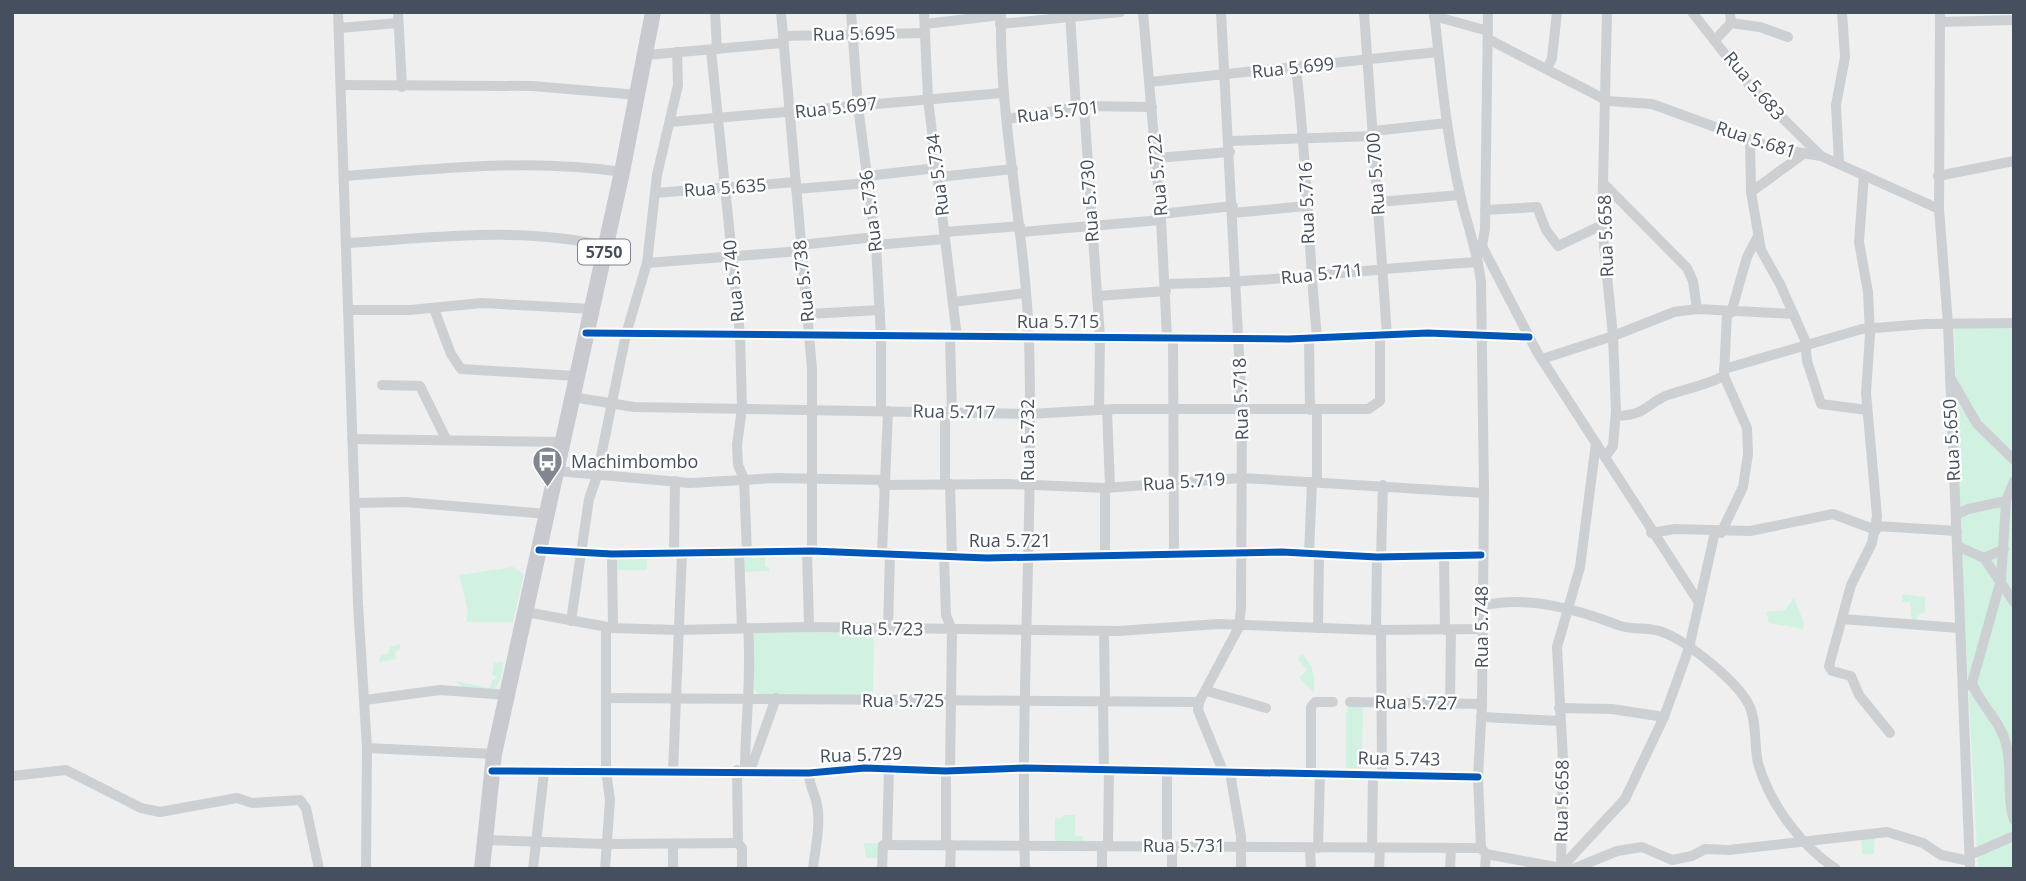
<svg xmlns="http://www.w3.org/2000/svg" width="2026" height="881" viewBox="0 0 2026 881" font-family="'Open Sans',sans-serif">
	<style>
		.green { fill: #d1f1e1 }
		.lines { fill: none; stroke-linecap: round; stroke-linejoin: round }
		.minor { stroke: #cdd0d3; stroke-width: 10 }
		.primary { stroke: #c8cad0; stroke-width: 16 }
		.cycleway-casing { stroke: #fff; stroke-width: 11 }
		.cycleway { stroke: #0057b8; stroke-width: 7 }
		.labels { text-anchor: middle; stroke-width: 5; stroke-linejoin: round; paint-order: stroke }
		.shield { fill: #fff; stroke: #7d848e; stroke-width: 2 }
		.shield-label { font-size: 16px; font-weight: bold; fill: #454f5e }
		.street-label { font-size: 18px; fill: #454f5e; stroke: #fff }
		.poi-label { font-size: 18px; fill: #454f5e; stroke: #fff; text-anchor: start }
	</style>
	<rect width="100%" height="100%" fill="#f0efef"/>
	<g class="green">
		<polygon points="1954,321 2014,321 2014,869 1978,869 1959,511"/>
		<polygon points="647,555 647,570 615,570 616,556"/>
		<polygon points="743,555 765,556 765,566 769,567 769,571 742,572"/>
		<polygon points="513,567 524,574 513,622 466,622 468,611 459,575"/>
		<polygon points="1902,594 1925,597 1925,612 1917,616 1917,622 1912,622 1910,602 1902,602"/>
		<polygon points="1794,598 1804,623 1803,629 1769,623 1766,612 1785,610"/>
		<polygon points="754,632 874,633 873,697 760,695 752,687 751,637"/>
		<polygon points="400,644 400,649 395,652 396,659 378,662 382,655 388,654 390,647"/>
		<path d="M1302 654C1314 666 1315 676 1314 693L1299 678 1307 670 1298 659Z"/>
		<polygon points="503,662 501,678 495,690 464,688 455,681 490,688 492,680 495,680 496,676 492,675 494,663"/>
		<polygon points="1349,705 1363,706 1362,768 1346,768 1346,714"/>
		<polygon points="1063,815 1075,815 1075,836 1083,836 1083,840 1089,841 1055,842 1055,818 1063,818"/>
		<polygon points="1875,836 1874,854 1862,854 1861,837"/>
		<polygon points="864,843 879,843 878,858 866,858"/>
	</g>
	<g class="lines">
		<g class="minor">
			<polyline points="338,12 358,604 367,748 366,869"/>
			<polyline points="398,12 402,87"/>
			<polyline points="715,12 717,49"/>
			<polyline points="781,12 812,369 812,551"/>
			<polyline points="851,12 858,106 876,245 881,336 881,411"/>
			<polyline points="924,12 928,99 957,337"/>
			<path d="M1001 12C999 122 1025 229 1029 339 1034 516 1020 692 1025 869"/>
			<polyline points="1143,12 1161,220 1167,337"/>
			<polyline points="1221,12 1242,411 1241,608 1239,627 1199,702 1198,710 1223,771"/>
			<polyline points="1364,12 1387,335"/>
			<path d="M1434 12C1441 73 1446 134 1460 194 1467 225 1477 249 1481 282L1484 493 1482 704 1478 777 1481 848 1486 854 1485 869"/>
			<polyline points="1692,12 1750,86 1821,156"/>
			<polyline points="1940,12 1939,209 1948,324 1970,869"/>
			<polyline points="1070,14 1076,108"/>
			<polyline points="1434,16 1488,31"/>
			<polyline points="1940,22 2014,20"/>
			<polyline points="1731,23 1760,27 1788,37"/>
			<polyline points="925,24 1001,15"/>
			<polyline points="1000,24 1120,12"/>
			<polyline points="339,28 398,23"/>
			<polyline points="783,36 925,33"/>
			<polyline points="1488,39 1608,101 1652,104 1773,148 1821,156 1939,209"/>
			<polyline points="1716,39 1731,23 1730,12"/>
			<polyline points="711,50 740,334 742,408 737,445 738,465 744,479 747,553"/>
			<polyline points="646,55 783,43"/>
			<path d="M1296 68C1307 157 1308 247 1317 337"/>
			<polyline points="1547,69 1552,58 1557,12"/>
			<polyline points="1149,82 1438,52"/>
			<polyline points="341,85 532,86 638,95"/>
			<polyline points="1084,106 1100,338 1099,410"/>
			<polyline points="1007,119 1084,106 1152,107"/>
			<polyline points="670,122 1002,93"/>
			<polyline points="1374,131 1447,123"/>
			<polyline points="1750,140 1751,192 1761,250 1780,284 1805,340 1807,361 1821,404 1867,410"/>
			<polyline points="1230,141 1374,136"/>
			<polyline points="1156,158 1230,152"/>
			<polyline points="1839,163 1836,105 1845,57 1842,12"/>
			<polyline points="1864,175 1859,242 1868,292 1870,334 1866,393 1877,516 1872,543 1851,585 1829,666 1832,671 1851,676 1859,695 1890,733"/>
			<path d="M344 176C436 169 530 158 622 172"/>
			<polyline points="867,176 937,168"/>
			<polyline points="1938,176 2014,161"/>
			<polyline points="939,177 1013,169"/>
			<polyline points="1604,184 1687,268 1693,281 1697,309"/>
			<polyline points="796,189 868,183"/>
			<polyline points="1751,192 1802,155"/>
			<polyline points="655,193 796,182"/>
			<polyline points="1378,202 1460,195"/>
			<polyline points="1485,210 1537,207 1546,230 1558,246 1602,225"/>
			<polyline points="1233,213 1305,206"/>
			<polyline points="1161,214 1233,206"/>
			<polyline points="944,232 1020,226"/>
			<polyline points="1021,232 1161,220"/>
			<path d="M347 243C433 238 521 226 606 246"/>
			<polyline points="800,245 875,237"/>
			<polyline points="876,245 945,239"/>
			<polyline points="1483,248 1537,352 1698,601"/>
			<polyline points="1481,253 1485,228 1488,12"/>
			<polyline points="647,263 801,251"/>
			<path d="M1165 284C1270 283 1374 268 1478 262"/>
			<polyline points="1097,296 1166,291"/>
			<polyline points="953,302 1026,293"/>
			<polyline points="434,309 451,354 461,369 576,376"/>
			<polyline points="348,310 410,310 482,303 592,309"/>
			<polyline points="1731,313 1747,257 1758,236"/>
			<polyline points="808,314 880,310"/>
			<polyline points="586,333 1288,339 1428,333 1529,337"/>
			<polyline points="950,337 952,412"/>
			<polyline points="1173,337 1174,554"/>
			<polyline points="1309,338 1310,410"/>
			<polyline points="1542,359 1613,336 1674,312 1697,309 1793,314"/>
			<polyline points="1724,369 1862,329 1925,324 2014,323"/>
			<polyline points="1950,377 1977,424 2014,460"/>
			<polyline points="382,385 420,386 446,439"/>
			<polyline points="572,397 634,407 1029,414 1116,409 1368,409 1380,401 1380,335"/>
			<polyline points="1107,410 1110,486"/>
			<path d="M1616 416C1650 415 1647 401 1671 394 1690 388 1706 385 1724 376"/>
			<polyline points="352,439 563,442"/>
			<polyline points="1605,457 1613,446 1616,411 1613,336 1602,225 1607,12"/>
			<polyline points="557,471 690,483 776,478 884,480"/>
			<polyline points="1317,482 1317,410"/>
			<polyline points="945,484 945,412"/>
			<polyline points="950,484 952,557"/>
			<polyline points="883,485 1007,484 1105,488 1242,478 1484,493"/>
			<polyline points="355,503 405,502 547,514"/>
			<polyline points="1956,515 1968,509 2006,501"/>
			<polyline points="1876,526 1957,531"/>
			<polyline points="1651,533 1675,529 1750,531 1833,514 1876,530"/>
			<polyline points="1721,533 1743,487 1748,454 1747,428 1724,376 1727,313"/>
			<polyline points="1957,546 1984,558 2014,602"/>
			<polyline points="539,550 612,554 812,551 987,558 1282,552 1377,557 1481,555"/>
			<polyline points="807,551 809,627"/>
			<polyline points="674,553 675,481"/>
			<polyline points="739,553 742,628"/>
			<polyline points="882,553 888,411"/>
			<polyline points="612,554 613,628"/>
			<polyline points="1309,554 1312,482"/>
			<polyline points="944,556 946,615 952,630 950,771"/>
			<polyline points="1105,556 1105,488"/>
			<polyline points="1444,556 1445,630"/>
			<polyline points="1381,557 1383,485"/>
			<polyline points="1984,558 2004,549"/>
			<path d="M1482 606C1527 595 1576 609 1618 625 1632 631 1650 626 1665 633 1689 643 1737 681 1749 705 1757 721 1754 745 1758 763 1770 804 1800 845 1836 869"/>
			<polyline points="526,612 613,628 677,630 809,627 1119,631 1218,624 1376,630 1481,629"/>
			<polyline points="1842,619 1959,628"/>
			<polyline points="571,621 589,499 597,476 626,334 647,263 657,175 678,85 677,52"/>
			<polyline points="1318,628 1319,555"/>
			<polyline points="888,629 890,553"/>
			<polyline points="1376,630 1377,557"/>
			<polyline points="1381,630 1382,774"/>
			<polyline points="1104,631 1105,700"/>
			<path d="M1972 683C1980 705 2001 721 2006 744 2013 770 2006 795 2014 820"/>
			<polyline points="1963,688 1972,683 2001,580 2006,501 2014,481"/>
			<polyline points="1207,691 1266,708"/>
			<polyline points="606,698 1199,702"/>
			<polyline points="365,700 440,690 507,695"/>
			<polyline points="1103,700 1104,770"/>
			<polyline points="1350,702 1482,704"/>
			<polyline points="1450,704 1451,630"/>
			<polyline points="1559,708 1612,709 1664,717"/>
			<polyline points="1481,717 1561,721"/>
			<polyline points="367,748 494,754"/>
			<polyline points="737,770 738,843 742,848 742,869"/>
			<polyline points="492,771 809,773 865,768 946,771 1025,768 1478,777"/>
			<path d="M745 771C745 723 752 677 748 628"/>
			<polyline points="750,771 776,698"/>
			<polyline points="946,771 946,844"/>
			<polyline points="673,772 682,553"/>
			<path d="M809 773C809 786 815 793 817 805 821 826 815 849 813 869"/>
			<polyline points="1230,773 1241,836 1241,869"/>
			<polyline points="1311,774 1311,707 1315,702 1333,702"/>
			<polyline points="12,776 66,770 141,808 160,812 237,798 252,803 300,800 306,808 319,869"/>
			<polyline points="485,840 606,844 738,843"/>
			<polyline points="673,844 673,869"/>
			<polyline points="887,845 1481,848"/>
			<polyline points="1102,846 1102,869"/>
			<polyline points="1108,846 1109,770"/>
			<polyline points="1167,847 1167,770"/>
			<polyline points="1310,848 1311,869"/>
			<polyline points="1318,848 1320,774"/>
			<polyline points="1372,848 1373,775"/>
			<polyline points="1486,854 1561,868 1625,799 1664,717 1689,648 1715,532"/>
			<polyline points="1970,855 2014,836"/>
			<polyline points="1561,868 1563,760 1557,647 1580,567 1596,443"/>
			<polyline points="533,869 544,772"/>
			<polyline points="605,869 610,800 606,771 606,627"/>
			<polyline points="882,869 883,845 887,845 889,768"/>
			<polyline points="950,869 951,845"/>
			<polyline points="1172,869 1172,846"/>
			<polyline points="1379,869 1380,849"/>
			<polyline points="1450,869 1451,848"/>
			<polyline points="1573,869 1617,851 1642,847 1672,860 1692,856 1705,849 1729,850 1887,832 1923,843 1941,855 1970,861"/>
		</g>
		<polyline class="primary" points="482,869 494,754 622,172 653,12"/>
		<defs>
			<g id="cycleway">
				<polyline points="586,333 1288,339 1428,333 1529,337"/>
				<polyline points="539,550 612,554 812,551 987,558 1282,552 1377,557 1481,555"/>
				<polyline points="492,771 809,773 865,768 946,771 1025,768 1478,777"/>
			</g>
		</defs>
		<use href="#cycleway" class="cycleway-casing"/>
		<use href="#cycleway" class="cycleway"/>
	</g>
	<defs>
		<symbol id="bus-pin" viewBox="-11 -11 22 30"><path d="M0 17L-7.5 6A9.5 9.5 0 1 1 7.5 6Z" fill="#818791" stroke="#fff"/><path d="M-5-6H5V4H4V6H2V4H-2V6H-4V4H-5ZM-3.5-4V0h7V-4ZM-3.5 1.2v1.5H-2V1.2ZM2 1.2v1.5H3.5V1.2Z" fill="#fff"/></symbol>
	</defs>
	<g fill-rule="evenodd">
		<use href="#bus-pin" x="530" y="444" width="35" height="47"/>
	</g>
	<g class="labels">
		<rect class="shield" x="578" y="239.5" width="52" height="25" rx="5"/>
		<g class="shield-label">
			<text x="604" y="258">5750</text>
		</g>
		<g class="street-label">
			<text transform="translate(854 34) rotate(-1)" y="6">Rua 5.695</text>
			<text transform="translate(1293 68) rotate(-6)" y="6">Rua 5.699</text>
			<text transform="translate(1754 86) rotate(50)" y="6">Rua 5.683</text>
			<text transform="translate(836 108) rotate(-6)" y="6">Rua 5.697</text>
			<text transform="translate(1058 112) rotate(-7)" y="6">Rua 5.701</text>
			<text transform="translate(1756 140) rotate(18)" y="6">Rua 5.681</text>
			<text transform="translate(1376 174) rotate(-94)" y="6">Rua 5.700</text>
			<text transform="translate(938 175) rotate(-97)" y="6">Rua 5.734</text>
			<text transform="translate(1158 175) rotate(-95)" y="6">Rua 5.722</text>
			<text transform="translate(725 188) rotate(-4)" y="6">Rua 5.635</text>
			<text transform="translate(1090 201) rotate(-94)" y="6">Rua 5.730</text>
			<text transform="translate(1307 203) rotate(-92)" y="6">Rua 5.716</text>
			<text transform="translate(871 211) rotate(-97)" y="6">Rua 5.736</text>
			<text transform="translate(1606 236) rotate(-92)" y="6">Rua 5.658</text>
			<text transform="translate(1322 274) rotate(-6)" y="6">Rua 5.711</text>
			<text transform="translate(734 281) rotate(-96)" y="6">Rua 5.740</text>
			<text transform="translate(804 281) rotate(-96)" y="6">Rua 5.738</text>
			<text x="1058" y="328">Rua 5.715</text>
			<text transform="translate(1241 399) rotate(-92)" y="6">Rua 5.718</text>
			<text transform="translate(954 412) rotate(1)" y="6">Rua 5.717</text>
			<text transform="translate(1028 440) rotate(-90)" y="6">Rua 5.732</text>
			<text transform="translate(1952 440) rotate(-93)" y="6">Rua 5.650</text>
			<text transform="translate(1184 482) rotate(-4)" y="6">Rua 5.719</text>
			<text x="1010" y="547">Rua 5.721</text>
			<text transform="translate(1482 627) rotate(-90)" y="6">Rua 5.748</text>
			<text transform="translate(882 629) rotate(1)" y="6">Rua 5.723</text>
			<text x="903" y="707">Rua 5.725</text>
			<text transform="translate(1416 703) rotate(1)" y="6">Rua 5.727</text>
			<text transform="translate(861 755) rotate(-2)" y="6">Rua 5.729</text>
			<text transform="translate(1399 759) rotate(1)" y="6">Rua 5.743</text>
			<text transform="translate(1562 801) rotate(-89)" y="6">Rua 5.658</text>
			<text x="1184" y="852">Rua 5.731</text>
		</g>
		<g class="poi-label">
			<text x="571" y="468">Machimbombo</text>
		</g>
	</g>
	<rect width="2026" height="881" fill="none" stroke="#454f5e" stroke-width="28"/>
</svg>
